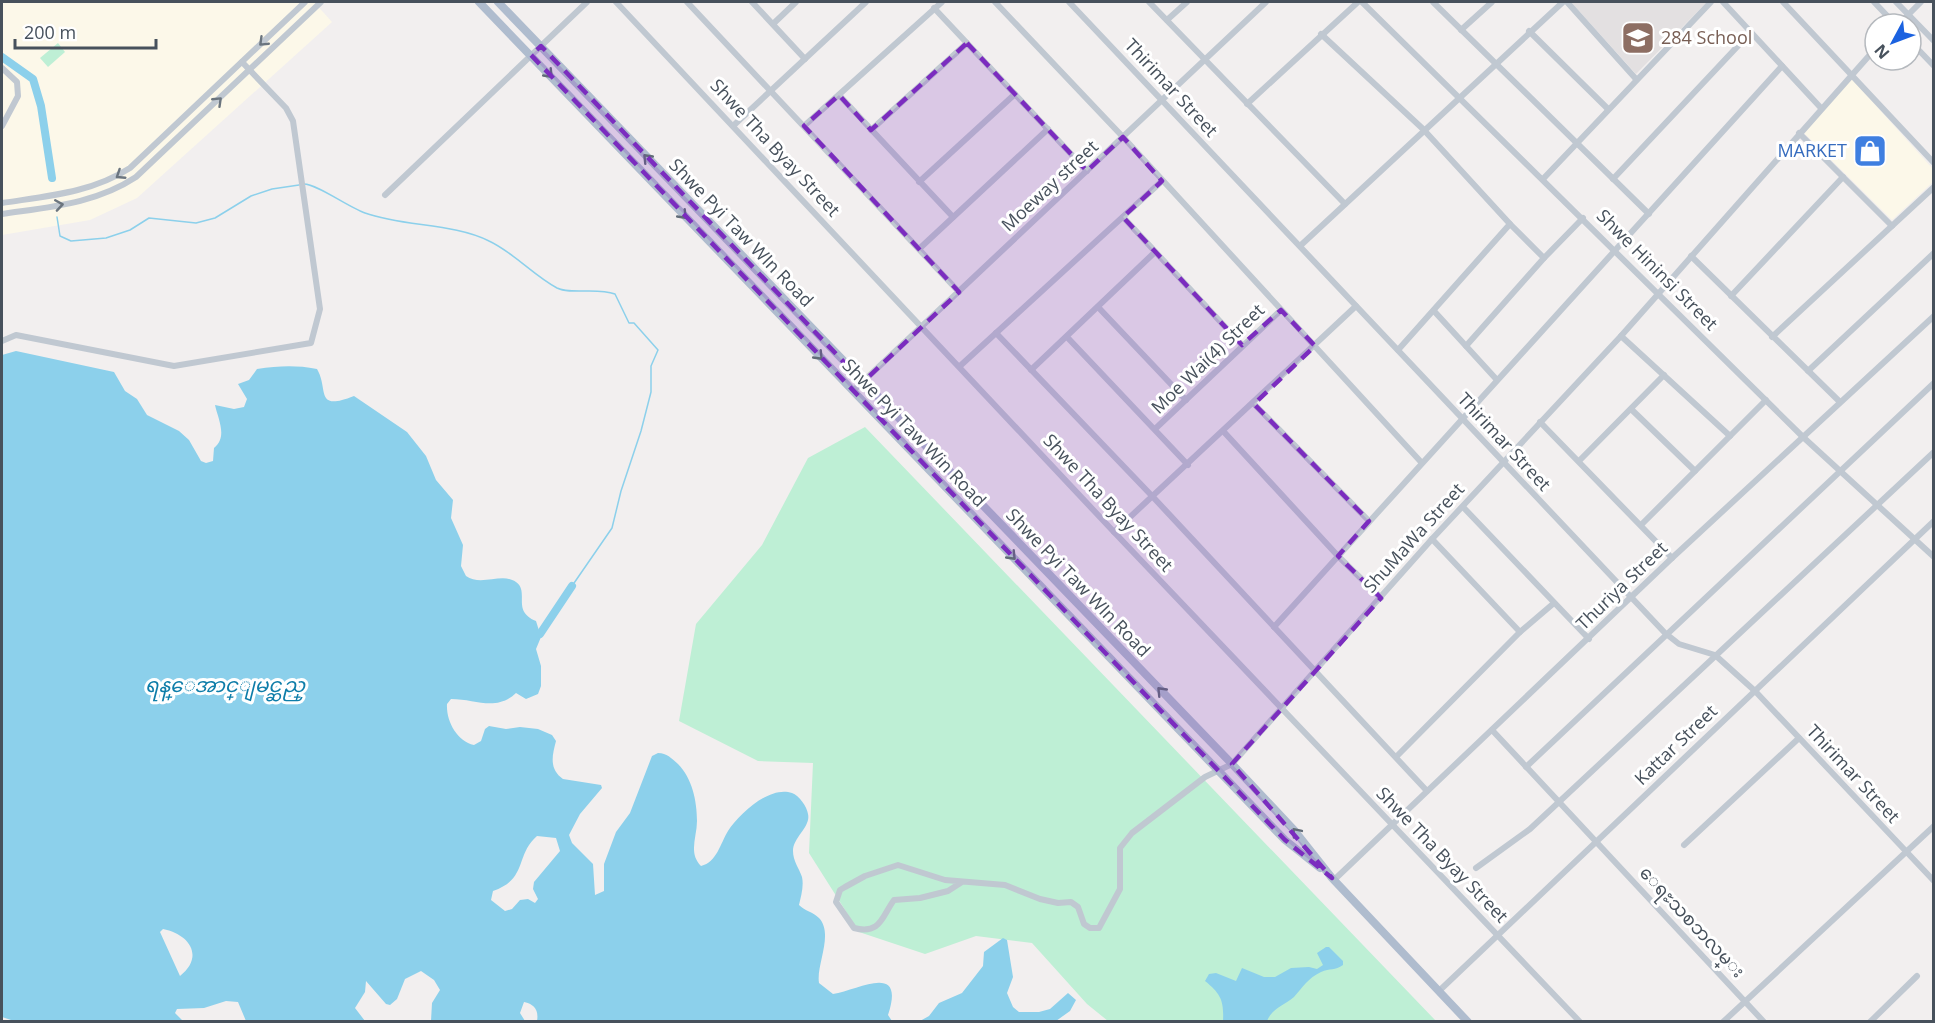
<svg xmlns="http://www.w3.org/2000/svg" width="1935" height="1023" viewBox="0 0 1935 1023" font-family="'Open Sans','Noto Sans Myanmar',sans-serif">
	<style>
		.commercial { fill: #fcf8e9 }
		.education { fill: #e3e0e1 }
		.green { fill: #beefd5 }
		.water { fill: #8cd0eb; fill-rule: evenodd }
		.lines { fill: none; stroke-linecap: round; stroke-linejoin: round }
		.stream { stroke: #8cd0eb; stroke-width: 1.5 }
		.river { stroke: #8cd0eb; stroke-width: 8 }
		.minor { stroke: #c0c8d1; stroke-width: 6 }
		.major { stroke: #afbcce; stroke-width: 8 }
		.oneway { stroke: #6b757f }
		.oneway2 { stroke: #616c78 }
		.marked { fill: #7b2cbf; fill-opacity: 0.2; stroke: #7b2cbf; stroke-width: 4.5; stroke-dasharray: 12 8; stroke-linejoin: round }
		.labels { text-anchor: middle; stroke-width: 6; stroke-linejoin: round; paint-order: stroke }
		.education-label { font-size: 18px; fill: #785e54; stroke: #fff; text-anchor: start }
		.street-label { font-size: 18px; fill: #47515c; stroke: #fff }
		.shop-label { font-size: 18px; fill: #366cbe; stroke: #fff; text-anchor: end }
		.water-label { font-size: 20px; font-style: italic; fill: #0e7da9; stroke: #fff }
	</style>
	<rect width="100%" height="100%" fill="#f2efef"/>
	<g class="commercial">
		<polygon points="2,2 314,2 332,22 137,198 90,220 2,235"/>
		<polygon points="1851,78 1933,169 1933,182 1892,220 1804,133"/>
	</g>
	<polygon class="education" points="1571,2 1707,2 1636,74"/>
	<g class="green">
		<polygon points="58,43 65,52 48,67 40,58"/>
		<polygon points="865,427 1436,1021 1108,1021 1087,1004 1032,943 976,936 925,954 859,932 809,853 813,763 758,761 679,721 696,624 762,545 808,458"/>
	</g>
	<g class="water">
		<path d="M16 351 114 372 125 391 137 399 147 415 179 431 189 440 201 461 206 463 213 461 214 448C228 437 218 419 215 405L234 409 244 407 247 399 238 384 249 380 257 369C279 366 295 365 317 369 329 389 314 412 354 396L407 432 426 456 436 480 453 500 451 518 463 545 461 566 466 576C481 587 502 572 516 582 530 592 511 611 536 621L541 637 536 649 541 666V686L538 694 526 699 516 693C496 712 476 699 451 699L447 704C446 721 457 741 474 745L481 741 485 729 489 726 506 729 520 727 538 729 552 735 556 741C552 756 549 769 563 779L601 785 602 788 580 814 569 835 572 843 593 864 595 895 604 891V864L616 832 630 813 652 756 658 753C667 753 671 758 678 764 692 778 697 801 697 821 697 837 688 853 701 866 717 862 720 844 728 831 739 814 770 785 792 793 799 795 807 807 808 814 811 827 793 837 793 851 793 861 799 868 802 877 804 886 801 896 799 905 805 911 813 912 819 918 834 934 816 965 819 983L833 994C858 990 906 961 888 1015L892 1021H537C539 1010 534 1004 524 1002L520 1013 525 1021H431L432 1003 440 990 434 980 421 971 405 979 397 999 390 1005 386 1004 366 981 365 992 355 1008 365 1021H246L238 1002 226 1001 204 1008 177 1009 175 1013 183 1021 17 1022 2 1017V355ZM537 836 556 838 560 851 534 882 533 889 538 899 535 903 528 899 520 900 512 909 505 911 491 900 493 891C528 879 515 855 537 836ZM163 929C189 934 205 956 180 976L160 932Z"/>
		<polygon points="1003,938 1007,940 1013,977 1007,993 1013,1007 1019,1012 1039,1012 1050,1009 1068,993 1076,1000 1070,1011 1056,1021 920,1021 929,1016 939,1003 962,993 983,966 984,952"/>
		<path d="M1326 947H1329L1343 961V965C1335 971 1330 968 1321 972 1308 978 1303 987 1294 997 1284 1006 1273 1007 1267 1021H1223C1224 1001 1221 994 1205 981L1209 974 1216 973 1236 981 1242 968 1264 977H1275L1291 968 1309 967 1317 969 1323 965 1317 953Z"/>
	</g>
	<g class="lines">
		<g class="stream">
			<path d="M304 184C317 184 348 207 365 213 404 227 453 223 489 241 513 252 533 275 557 288 571 295 596 287 615 294L629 323H634L658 350 651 366V392L641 431 621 491 612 528 572 586"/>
			<polyline points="57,217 60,236 71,241 106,238 130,230 149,218 196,223 215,218 251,196 272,189 299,185"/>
		</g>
		<g class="river">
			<polyline points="2,57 33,79 41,106 52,178"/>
			<polyline points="540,634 572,586"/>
		</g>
		<g class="minor">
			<polyline points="616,2 1114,532 1580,1022"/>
			<polyline points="687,2 959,292"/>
			<polyline points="752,2 805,59"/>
			<polyline points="995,2 1123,137 1421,462"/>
			<polyline points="1069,2 1665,633 1679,644 1715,655 1755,691 1934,881"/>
			<polyline points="1149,2 1345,204"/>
			<polyline points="1362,2 1803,437 1934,557"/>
			<polyline points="1433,2 1649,214"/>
			<polyline points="1567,2 1636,79"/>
			<polyline points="1723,2 1821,108"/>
			<polyline points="1783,2 1934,163"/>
			<polyline points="1874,2 1895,24"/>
			<polyline points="1896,2 1934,41"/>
			<polyline points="934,8 1087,171"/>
			<polyline points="1167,20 1187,2"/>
			<polyline points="773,24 796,2"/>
			<polyline points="1899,24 1921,2"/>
			<polyline points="1461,30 1492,2"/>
			<polyline points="1529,31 1608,109"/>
			<polyline points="1321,34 1423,129 1510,224 1398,350"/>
			<polyline points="1911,42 1934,66"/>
			<polyline points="2,68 17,82 18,96 2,126"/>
			<polyline points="839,95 953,217"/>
			<polyline points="1247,104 1358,2"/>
			<polyline points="733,126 866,2"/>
			<polyline points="804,126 942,2"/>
			<polyline points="871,130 967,43"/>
			<polyline points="1799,133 1892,226"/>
			<polyline points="1543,179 1711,2"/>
			<polyline points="1613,179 1751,32"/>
			<polyline points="919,182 1015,94"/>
			<polyline points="385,195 587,2"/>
			<path d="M2 203C47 196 91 193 130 168L305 2"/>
			<path d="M2 214C49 207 95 204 136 177L321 2"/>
			<polyline points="1123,217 1242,345"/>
			<polyline points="1300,246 1563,2"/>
			<polyline points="919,249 1048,129"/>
			<polyline points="1691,256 1840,402"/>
			<polyline points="1544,258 1583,218"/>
			<polyline points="1731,296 1843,177"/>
			<polyline points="1098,307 1186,400"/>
			<polyline points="1434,311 1497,380"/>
			<polyline points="996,333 1153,497 1427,791"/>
			<polyline points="1621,336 1730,436"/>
			<polyline points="1067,337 1188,465"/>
			<polyline points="1772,337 1934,187"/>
			<polyline points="2,341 16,335 174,366 311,343 320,309 293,121 286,108 242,62"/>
			<polyline points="1466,346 1544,258 1510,224"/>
			<polyline points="960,366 1162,181"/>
			<polyline points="1031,370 1155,252"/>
			<polyline points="1808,371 1934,253"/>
			<polyline points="853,391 1266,2"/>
			<polyline points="1254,404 1369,521"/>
			<polyline points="1631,409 1695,471"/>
			<polyline points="1540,422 1672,558"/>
			<polyline points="1155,429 1281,310"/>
			<polyline points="1224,432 1338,556 1381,598"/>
			<polyline points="1579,461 1664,375"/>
			<polyline points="1463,507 1589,639"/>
			<polyline points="1641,525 1766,400"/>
			<polyline points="1114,532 1356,306"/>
			<polyline points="1432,539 1520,632 1554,603"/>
			<polyline points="1274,627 1782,66"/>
			<polyline points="1492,730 1764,1022"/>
			<polyline points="1396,757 1520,632"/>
			<polyline points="1526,767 1934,383"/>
			<polyline points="1684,845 1799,738"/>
			<polyline points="1476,868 1530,829 1934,452"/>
			<polyline points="1334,880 1672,558 1934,316"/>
			<path d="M962 882 948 891 920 898 894 900C882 916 881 935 854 928L836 902 840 890 845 887 865 876 898 865 945 880 1005 885 1040 899 1058 903 1071 902 1078 907 1084 924 1090 928H1099L1120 889V848L1132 833 1205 777 1232 764 1432 539 1621 336 1875 49"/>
			<polyline points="1439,991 1934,521"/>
			<polyline points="1723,1022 1934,826"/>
			<polyline points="1870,1022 1917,976"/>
		</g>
		<g class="major">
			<polyline points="479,2 1285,840 1320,868"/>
			<polyline points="498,2 1232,764 1294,830 1332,878 1468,1022"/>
		</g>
	</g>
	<defs><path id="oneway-chevron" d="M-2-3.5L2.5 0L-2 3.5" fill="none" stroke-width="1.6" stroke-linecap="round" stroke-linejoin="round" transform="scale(1.5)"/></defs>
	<g class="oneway">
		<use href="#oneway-chevron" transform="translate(263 42) rotate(136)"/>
		<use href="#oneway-chevron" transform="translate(218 101) rotate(-44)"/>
		<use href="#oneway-chevron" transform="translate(120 175) rotate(147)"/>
		<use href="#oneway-chevron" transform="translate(59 205) rotate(-9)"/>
	</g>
	<g class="oneway2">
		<use href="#oneway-chevron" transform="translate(549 74) rotate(46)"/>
		<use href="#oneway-chevron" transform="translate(647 158) rotate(-134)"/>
		<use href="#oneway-chevron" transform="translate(683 215) rotate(46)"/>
		<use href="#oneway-chevron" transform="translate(819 356) rotate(46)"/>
		<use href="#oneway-chevron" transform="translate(1012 556) rotate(46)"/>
		<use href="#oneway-chevron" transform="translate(1161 691) rotate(-134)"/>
		<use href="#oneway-chevron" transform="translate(1296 832) rotate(-130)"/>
	</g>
	<path class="marked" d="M967 43 1087 171 1123 137 1162 181 1123 217 1242 345 1281 310 1315 346 1254 404 1369 521 1338 556 1381 598 1232 764 1332 878 1285 840 531 55 541 46 863 382 959 292 804 126 839 95 871 130Z"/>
	<defs>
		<symbol id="school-square" viewBox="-11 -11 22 22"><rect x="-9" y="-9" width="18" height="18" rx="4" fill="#8d6e63" stroke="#fff"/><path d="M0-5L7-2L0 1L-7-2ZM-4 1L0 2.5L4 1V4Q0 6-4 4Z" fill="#fff"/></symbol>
		<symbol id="shop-square" viewBox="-11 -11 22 22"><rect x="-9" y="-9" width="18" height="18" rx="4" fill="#3f7fe0" stroke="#fff"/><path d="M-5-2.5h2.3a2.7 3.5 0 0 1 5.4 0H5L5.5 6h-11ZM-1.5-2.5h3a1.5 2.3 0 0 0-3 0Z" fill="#fff"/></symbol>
	</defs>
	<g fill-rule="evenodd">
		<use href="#school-square" x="1619" y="19" width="38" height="38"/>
		<use href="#shop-square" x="1851" y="132" width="38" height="38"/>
	</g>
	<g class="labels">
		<g class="education-label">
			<text x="1661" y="44">284 School</text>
		</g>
		<g class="street-label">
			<text transform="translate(1171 88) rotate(47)" y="6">Thirimar Street</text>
			<text transform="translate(775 148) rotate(47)" y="6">Shwe Tha Byay Street</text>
			<text transform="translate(1050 186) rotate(-43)" y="6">Moeway street</text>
			<text transform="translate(741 233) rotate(46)" y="6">Shwe Pyi Taw WIn Road</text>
			<text transform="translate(1657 270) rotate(45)" y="6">Shwe Hininsi Street</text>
			<text transform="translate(1208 359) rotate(-44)" y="6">Moe Wai(4) Street</text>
			<text transform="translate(914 433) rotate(46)" y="6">Shwe Pyi Taw Win Road</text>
			<text transform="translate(1504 442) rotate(47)" y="6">Thirimar Street</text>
			<text transform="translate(1108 503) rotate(47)" y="6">Shwe Tha Byay Street</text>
			<text transform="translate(1414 538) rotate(-48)" y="6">ShuMaWa Street</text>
			<text transform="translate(1078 583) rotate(46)" y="6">Shwe Pyi Taw WIn Road</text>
			<text transform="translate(1622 586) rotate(-44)" y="6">Thuriya Street</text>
			<text transform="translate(1676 745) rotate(-44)" y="6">Kattar Street</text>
			<text transform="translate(1853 774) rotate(47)" y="6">Thirimar Street</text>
			<text transform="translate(1442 855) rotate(46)" y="6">Shwe Tha Byay Street</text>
			<text transform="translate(1692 922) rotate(47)" y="6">ေရႊသစၥာလမ္း</text>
		</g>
		<g class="shop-label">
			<text x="1847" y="157">MARKET</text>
		</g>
		<g class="water-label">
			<text x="225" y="692">ရန္ေအာင္ျမင္ဆည္</text>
		</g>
	</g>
	<rect width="1935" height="1023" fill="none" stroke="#47515c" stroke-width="6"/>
	<g transform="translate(1893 42) rotate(229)"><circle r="28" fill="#ffffff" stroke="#b5b9be" stroke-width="1.5"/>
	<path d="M0-4.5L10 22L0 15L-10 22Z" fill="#1b62e0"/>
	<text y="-9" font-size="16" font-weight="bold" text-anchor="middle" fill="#47515c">N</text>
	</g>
	<path d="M15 39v9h141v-9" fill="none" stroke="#47515c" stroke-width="3"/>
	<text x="24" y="39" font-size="18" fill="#47515c" stroke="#ffffff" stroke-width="4.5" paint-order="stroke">200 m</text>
</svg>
